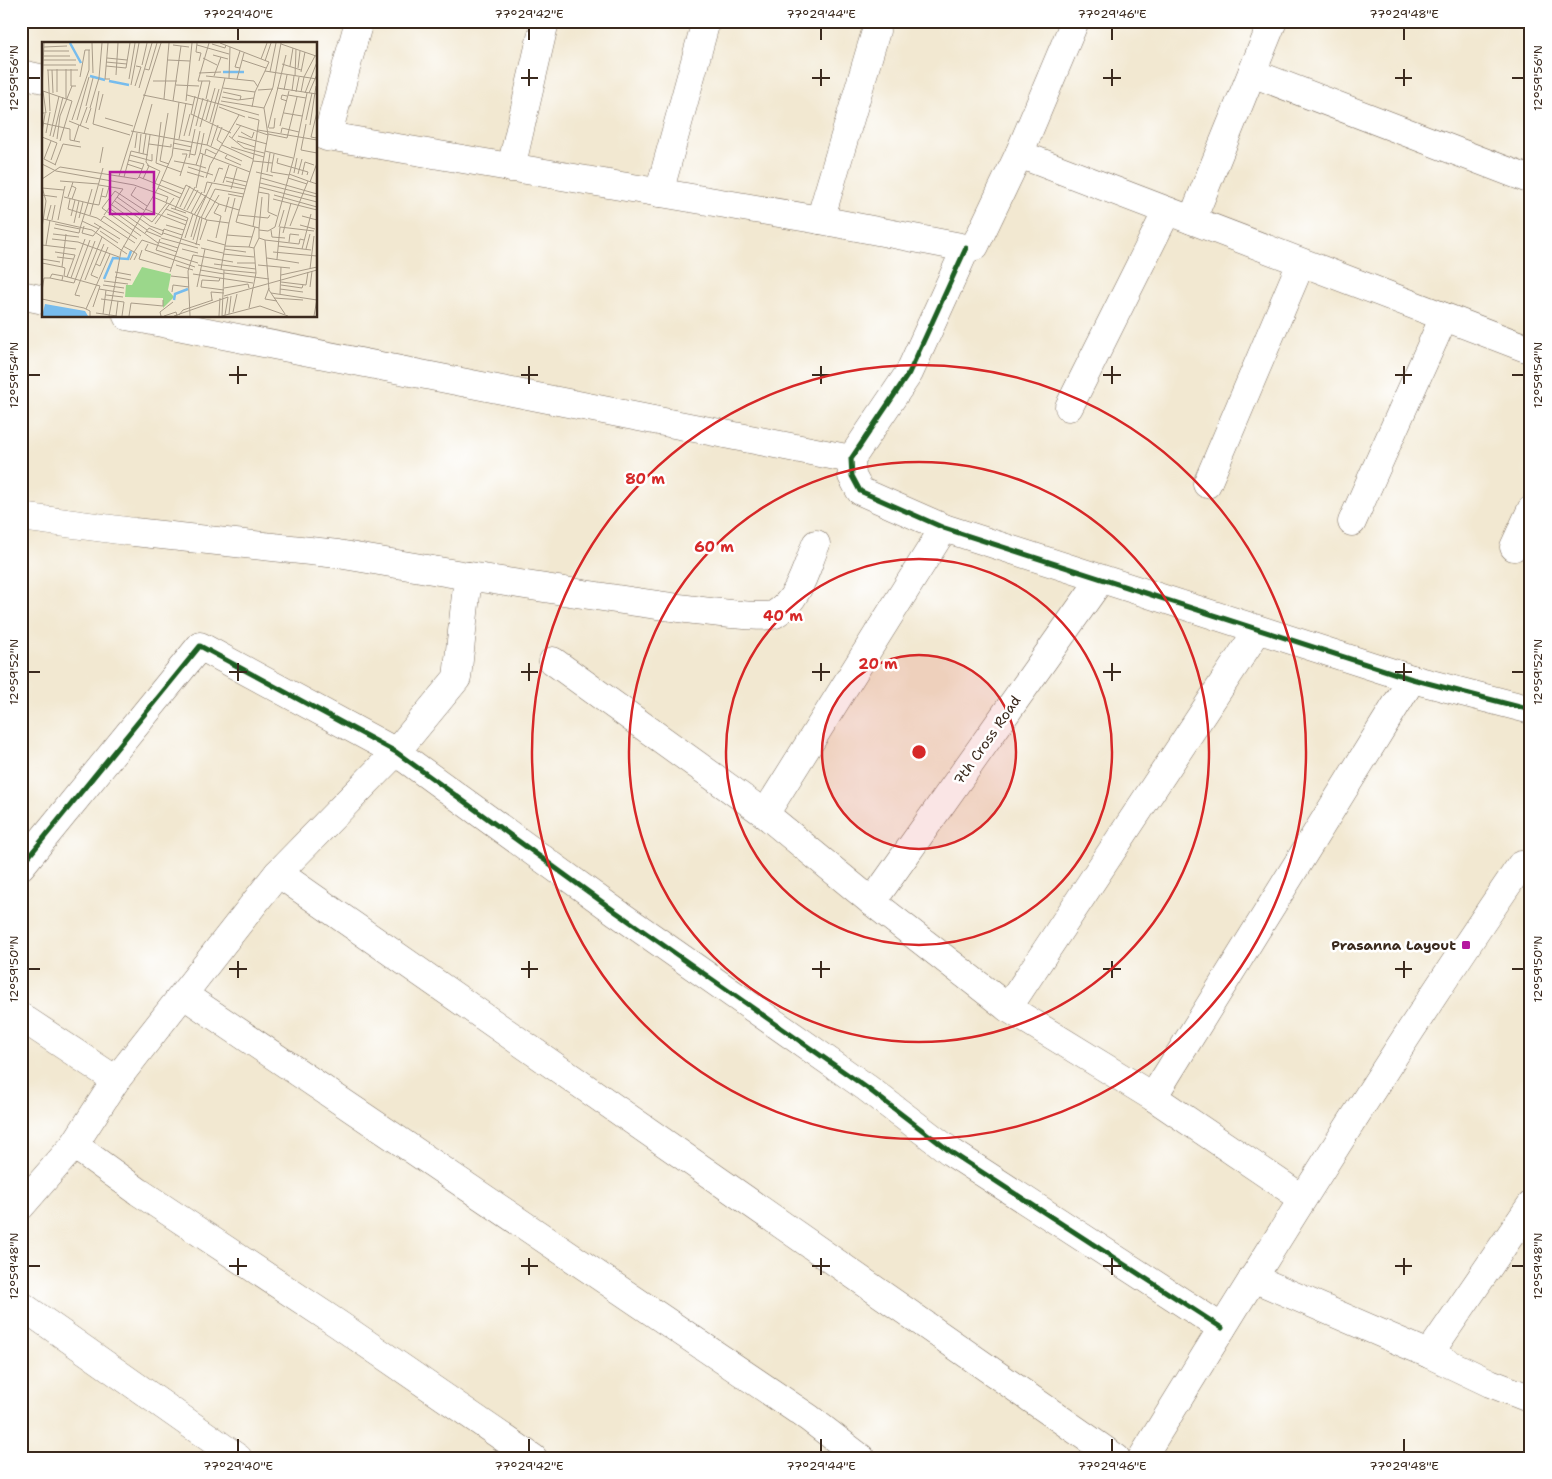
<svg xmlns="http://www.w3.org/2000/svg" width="1552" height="1479" viewBox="0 0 1552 1479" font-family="'Shantell Sans',sans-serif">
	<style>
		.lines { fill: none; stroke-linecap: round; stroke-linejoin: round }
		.minor-casing { stroke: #7b6c5d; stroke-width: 29 }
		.tertiary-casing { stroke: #7b6c5d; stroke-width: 29 }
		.minor { stroke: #fff; stroke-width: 28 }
		.tertiary { stroke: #fff; stroke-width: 28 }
		.cycleway-casing { stroke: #fff; stroke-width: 8 }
		.cycleway { stroke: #1b5e20; stroke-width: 5 }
		.ticks { fill: none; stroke: #3b2a1e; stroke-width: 2 }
		.ring { fill: none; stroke: #d62828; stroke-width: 2.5 }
		.poi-dot { fill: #b5179e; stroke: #fff; stroke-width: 2 }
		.labels { text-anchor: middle; stroke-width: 5; stroke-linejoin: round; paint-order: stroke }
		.street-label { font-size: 14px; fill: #3b2a1e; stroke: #fff }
		.poi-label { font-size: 14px; font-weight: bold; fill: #3b2a1e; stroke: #fff; text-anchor: end }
		.inset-river { fill: none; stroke: #77bced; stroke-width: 2.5 }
		.inset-road { fill: none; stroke: #a99c89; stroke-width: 1 }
		.view { fill: #b5179e; fill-opacity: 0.15; stroke: #b5179e; stroke-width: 2.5 }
		.inset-edge { fill: none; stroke: #3b2a1e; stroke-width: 2.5 }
		.centre { fill: #d62828; stroke: #fff; stroke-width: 2.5 }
		.ring-label { font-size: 15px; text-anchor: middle; font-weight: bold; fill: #d62828; stroke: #fff; stroke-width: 5; stroke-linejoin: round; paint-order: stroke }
		.neatline { fill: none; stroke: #3b2a1e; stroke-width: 2 }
		.ticks-label { font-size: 12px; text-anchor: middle; fill: #3b2a1e }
	</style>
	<rect width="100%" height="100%" fill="#fff"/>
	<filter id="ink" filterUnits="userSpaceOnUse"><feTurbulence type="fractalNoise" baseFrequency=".02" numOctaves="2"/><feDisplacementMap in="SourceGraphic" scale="10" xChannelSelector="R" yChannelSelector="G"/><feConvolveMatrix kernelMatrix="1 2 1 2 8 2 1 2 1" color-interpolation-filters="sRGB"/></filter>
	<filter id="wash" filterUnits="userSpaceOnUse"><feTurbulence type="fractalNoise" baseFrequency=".0096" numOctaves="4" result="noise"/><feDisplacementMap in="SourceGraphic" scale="20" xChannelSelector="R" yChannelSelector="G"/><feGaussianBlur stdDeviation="1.12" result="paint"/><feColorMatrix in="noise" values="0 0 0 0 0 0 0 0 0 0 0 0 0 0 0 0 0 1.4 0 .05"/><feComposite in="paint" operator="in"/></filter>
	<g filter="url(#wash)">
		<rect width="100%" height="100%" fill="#f2e8d1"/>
	</g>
	<g filter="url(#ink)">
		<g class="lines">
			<defs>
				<g id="minor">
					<polyline points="1252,73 1531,180"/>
					<polyline points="21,74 44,79"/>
					<polyline points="316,134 820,220 966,248 975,246 1019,154 1075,21"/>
					<polyline points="327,137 359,21"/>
					<polyline points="1019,154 1531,350"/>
					<polyline points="511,168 545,21"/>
					<polyline points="659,193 706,21"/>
					<polyline points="820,220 876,31"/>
					<polyline points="1192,220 1273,21"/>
					<polyline points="966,248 909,373 851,459 852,476 860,491 944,528 1412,679 1531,710"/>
					<polyline points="21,295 44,300"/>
					<polyline points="127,316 851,459"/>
					<polyline points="1069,407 1167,211"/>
					<polyline points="1207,484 1301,263"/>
					<polyline points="21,517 134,532 338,554 468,576 457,678 396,752 278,873 116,1080 74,1145 21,1206"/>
					<polyline points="1352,522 1444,317"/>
					<polyline points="944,528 765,814 872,902 1008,1008 1153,1097 1302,1198"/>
					<polyline points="1514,547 1531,510"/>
					<path d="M468 576C506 581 759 625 775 614 799 600 806 568 816 544"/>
					<polyline points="553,661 765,814"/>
					<polyline points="21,866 200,646 396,752 616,912 867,1088 951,1152 1222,1328"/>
					<polyline points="278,873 1116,1458"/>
					<polyline points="872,902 1101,579"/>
					<polyline points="184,995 809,1418 861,1458"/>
					<polyline points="1008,1008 1258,630"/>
					<polyline points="21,1017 116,1080"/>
					<polyline points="1153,1097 1412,679"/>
					<polyline points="74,1145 139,1192 338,1324 533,1458"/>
					<polyline points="1253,1278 1429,1354 1490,1383 1531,1399"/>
					<polyline points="21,1305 238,1458"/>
					<polyline points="1429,1354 1531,1205"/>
				</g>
				<path id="tertiary" d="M1142 1458C1265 1258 1388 1059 1521 865L1531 869"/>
			</defs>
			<use href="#minor" class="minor-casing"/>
			<use href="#tertiary" class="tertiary-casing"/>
			<use href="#minor" class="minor"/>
			<use href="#tertiary" class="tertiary"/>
			<defs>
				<g id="cycleway">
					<polyline points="966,248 909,373 851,459 852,476 860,491 944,528 1412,679 1531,710"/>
					<polyline points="21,866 200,646 396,752 616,912 867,1088 951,1152 1222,1328"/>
				</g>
			</defs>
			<use href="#cycleway" class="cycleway-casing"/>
			<use href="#cycleway" class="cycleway"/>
		</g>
	</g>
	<path class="ticks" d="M238 28V40M529 28V40M821 28V40M1112 28V40M1404 28V40M529 69V86M821 69V86M1112 69V86M1404 69V86M28 78H40M521 78H538M812 78H830M1103 78H1121M1395 78H1412M1512 78H1524M238 366V384M529 366V384M821 366V384M1112 366V384M1404 366V384M28 375H40M229 375H247M521 375H538M812 375H830M1103 375H1121M1395 375H1412M1512 375H1524M238 663V681M529 663V681M821 663V681M1112 663V681M1404 663V681M28 672H40M229 672H247M521 672H538M812 672H830M1103 672H1121M1395 672H1412M1512 672H1524M238 961V978M529 961V978M821 961V978M1112 961V978M1404 961V978M28 969H40M229 969H247M521 969H538M812 969H830M1103 969H1121M1395 969H1412M1512 969H1524M238 1258V1275M529 1258V1275M821 1258V1275M1112 1258V1275M1404 1258V1275M28 1266H40M229 1266H247M521 1266H538M812 1266H830M1103 1266H1121M1395 1266H1412M1512 1266H1524M238 1439V1452M529 1439V1452M821 1439V1452M1112 1439V1452M1404 1439V1452"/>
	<circle cx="919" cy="752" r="97" fill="#d62828" fill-opacity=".12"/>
	<g class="ring">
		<circle cx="919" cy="752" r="97"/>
		<circle cx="919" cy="752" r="193"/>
		<circle cx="919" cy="752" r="290"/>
		<circle cx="919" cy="752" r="387"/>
	</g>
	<rect class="poi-dot" x="1461" y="940" width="10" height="10" rx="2.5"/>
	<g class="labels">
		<g class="street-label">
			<text transform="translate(987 740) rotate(-55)" y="5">7th Cross Road</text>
		</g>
		<g class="poi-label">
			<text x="1456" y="950">Prasanna Layout</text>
		</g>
	</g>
	<g transform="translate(42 42)">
		<rect width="275" height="275" fill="#f2e8d1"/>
		<path d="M100 225 129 232 126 248 132 255 121 266V256L83 255 84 243H90Z" fill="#9bd78b"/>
		<path d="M3 262 43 269 46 274H0Z" fill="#77bced"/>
		<path class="inset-river" d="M28 1 39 21M181 30H202M48 34 63 38M67 39 87 43M62 237 71 216 86 217 89 209M132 258 133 252 146 247"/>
		<path class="inset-road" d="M50 1 51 31M66 1 63 37H68M155 1 154 10 159 11 157 19M178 1 227 20 223 29 275 37M239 1 231 45 222 66 226 93 221 120 211 119 194 180 217 186V196L223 198 227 248 243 272M170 2 183 6 184 3M239 2 274 14M131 3 147 5M155 3 187 12M2 5 25 4M0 9H27M171 13 186 17M0 14H28M65 16 85 18M161 16 175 23M219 17 225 1M0 18H34M126 18 148 19M200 18 224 26M223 19 229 1M64 20 85 22M240 22 259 28M0 23H34M100 23 105 1M64 24 84 26 88 1M248 24 251 6M198 26 193 25 198 9M256 26 258 9M24 27V57M29 27V44H34M103 27 107 28 115 1M5 28H36M6 28 8 69M10 28 11 51M228 30 234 1M259 30 263 10M157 31 179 30M74 33 76 1M164 34 212 39 216 45M172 34 179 15M253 34 254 7M38 35 43 8H48M187 36 188 5M87 37 93 1M195 37 202 11M111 39H135M89 43 97 1M134 43 157 44M93 44 99 25 94 24M97 46 110 1M181 46 213 50M235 46 275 52M0 48 2 1M216 48 231 47M242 48 245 33M57 49 51 82 88 93M250 49 252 34M15 50V27M181 50 199 54 198 58M254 50 257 35M259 50 262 35 273 14M263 51 275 20M267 51 275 32M101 53 151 63M145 53 217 73M246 53 264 56M153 54 149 72 189 91M180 55 196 58 212 56M122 57 127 1M164 57 168 39H156L167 1M131 59 139 4M144 59 150 1M179 59 222 66M245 59 239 57 240 53 245 54M44 64 51 36M177 65 203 75M210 65 213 50 223 29M48 66 57 36 60 1M57 68 61 52M275 70 269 95 274 96 275 92M0 71H4L1 49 30 59 18 99M126 71 118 119 127 122M242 71 260 74M206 75 217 78 211 119M63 76 91 84M30 78 47 28V8M35 78 47 35M164 78 173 46M264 78 270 51M27 79 47 87M119 80 114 121 139 130M168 80 177 47M0 81 28 87V98L38 100M44 81 49 66M194 82 226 93M264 82 259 108 275 111M268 83 274 44M38 84 45 65M154 84 161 56M238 84 247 49M158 85 166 57M180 85 175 98 181 102M226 86 244 13M227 86H232L233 76M216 88 275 98M89 89 165 103 200 119M0 90 3 72M199 90 210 96 212 90M4 91 8 70M162 91 158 111 208 130M239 91 240 86 257 90M102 92 110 62M226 92 245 96 255 55M8 94 17 54M142 94 148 72M147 94 160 39M187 94 202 106 222 111M196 94 225 102M0 95 15 101 9 118M11 95 21 55M190 96 199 83M15 97 18 74 30 44M137 97 144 61M9 99 2 117 14 123M32 99 37 83M195 99 213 105M131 101 150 105M107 102 129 105V102M165 103 183 36M180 103 211 117M169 104 176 83M189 105 222 115M93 106 95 91M131 106 149 109M223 109 251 116M97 111 99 92M158 111 154 123 164 126M101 112 104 92M148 112 153 113 158 89M163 112 164 107 174 112M232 112 229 130 247 133M88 113 110 119V112M185 113 183 116 199 123M147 116 153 87M236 116 235 121 266 130 265 133M86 118 102 122 97 135M132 119 154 123M58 121 61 105M0 122 14 129 92 143M85 122 100 127M13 123 21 102 39 105M105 123 118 129 111 146M146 125 171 133M145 130 162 135M214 130 231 134M225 130 228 111M252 131 255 116M247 132 266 139M256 132 260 117M260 133 263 120 272 123M77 134 119 1M138 134 145 112H140M82 135 89 109 106 113M183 135 205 140M164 136 168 123 197 73M219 136 275 152M246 136 265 142M0 137 18 125 95 137 97 135 140 152M101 137 107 124 104 120 108 93M119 138 142 147M18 139 57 142M184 139 204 144M172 140 177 126 181 127M268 140 275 121M181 141 187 123M218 141 275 155M57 143 81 147 62 173M92 143 126 155 124 160M30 144 34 146 30 157M0 145 4 159 0 186M94 145 89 153 105 164M217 145 275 160M0 146 22 148 23 144M116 146 138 156M154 146 161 112M50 147 46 161 51 162 61 126M189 147 195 126M216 150 227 152 226 170 235 174M162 151 165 140 203 147M186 152 201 155M0 153 15 155M232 153 275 165M59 154 64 155 67 145M22 155 46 161 39 183M26 155 31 140M75 155 110 180 125 161M111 155 165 178 187 181 193 156M28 157 26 167 55 176 93 201M231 157 275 168M73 159 108 184 122 189M70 163 105 188M138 165 148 144M67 166 116 201M129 166 144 171M103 167 144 183M124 167 146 176 128 230M133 167 144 143 177 162 197 168M142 167 153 145M145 168 156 148M183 170 187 155M149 171 160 150M125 172 145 179M48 173 51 162 57 163 61 146M152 173 164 153M196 173 226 176 228 173M29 174 33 158M155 174 170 141M260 174 275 178M37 176 41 160M159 176 173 147 202 152M1 177 50 188 85 212M163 177 177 153M5 178 9 163M10 178 13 163M16 178 22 148M59 178 62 174 95 197M40 179 57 187M32 181 37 159M52 181 78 197M13 182 38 187M113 182 132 156M124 183 142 188M258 183 273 187M42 184 40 191 51 194 59 184M248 184 266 139 275 142M211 185 221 120 230 121M237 185 242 168M12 186 37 191 39 183M217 186 220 155M217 188 226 189 233 185 252 115 265 51M229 188 230 195 243 196M58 189 76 201M104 189 119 195M103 191 107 186 120 193 122 187 140 193M121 191 158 203M241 191 249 161M11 192 37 195M185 193 210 195M99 194 60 166 73 149 102 168M149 195 155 174M119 196 156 206M143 196 151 172M174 196 179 174 172 171 177 162M10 197 36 200 77 215M118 197 114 208 156 221M151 198 158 175M158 198 165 178M165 198 183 203M223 198 257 202 258 197 262 198M117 200 136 206M247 200 248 192 257 193M106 202 103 208 153 225M0 203 34 207M4 203 8 178M154 203 160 176M81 204 92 210 100 198 135 210M183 204 207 205M236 204 269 208M159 206 181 211M212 206 207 205 213 185M140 207 156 211M182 207 204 210M260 207 269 172M264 207 268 192M100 208 97 217 129 226M13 210 33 213 25 235M231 210 275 214M181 212 212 215M15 215 31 217M225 216 257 221M0 217 18 220M235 217 238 185 272 189M88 218 92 210 95 212 92 218M0 221 20 225 24 192M195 221H213M54 222 58 224 66 205M172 222 214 227M134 223 151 228M156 223 182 228 180 274M216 223 248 226M20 225 23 226 22 234 58 244 51 265M179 227 187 181M268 227 272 194M158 228 182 232M182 228 214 231M73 230 89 233M182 231 227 237M151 232 211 241M239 233 275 225M129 234 147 236M73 235 89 238M29 236 43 197M56 236 49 233 62 202M178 236 177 239 160 238 159 245 182 248M20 238 21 234 10 232 8 236 32 241 48 198M43 238 60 195M62 239 86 242M239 240 264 243 266 230M61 243 82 246M239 243 260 246 261 243M155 245 163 207M268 245 270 229M182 246 206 242 207 246M227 246 223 257 235 259M57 247 82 251M238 247 261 250M0 249 2 236H8M130 250 131 243 147 245M229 251 275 258M238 252 239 225M64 253 81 255M38 254 33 253 53 199M182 254 275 228M232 256 261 258M0 257 42 266 48 269V274M59 257 82 260 80 274M170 258 169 250 182 251M207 266 214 231 212 206 217 196M44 267 68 212M191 270 195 252M54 271 75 274M61 272 64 248M187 272 189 254M137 273 141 268 171 258M183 273 186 255M67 274 79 209 116 146 130 114 137 60M74 274 76 259M87 274 89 261 121 264V258M119 274 118 270 131 260M122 274 134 270 135 274M132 274 186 255M148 274 146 229 151 213 191 220M177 274 178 256M180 274 218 264 246 274M272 274 275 257"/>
		<path class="view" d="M68 130H112V172H68Z"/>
		<rect width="275" height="275" class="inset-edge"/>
	</g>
	<circle cx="919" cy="752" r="8" class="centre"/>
	<g class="ring-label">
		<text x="645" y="484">80 m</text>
		<text x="714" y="552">60 m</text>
		<text x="783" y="621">40 m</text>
		<text x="878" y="669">20 m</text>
	</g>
	<rect width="1552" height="1479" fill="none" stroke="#fff" stroke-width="55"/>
	<rect x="28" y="28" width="1496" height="1424" class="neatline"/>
	<g class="ticks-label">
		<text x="238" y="18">77°29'40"E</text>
		<text x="529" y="18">77°29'42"E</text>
		<text x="821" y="18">77°29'44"E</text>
		<text x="1112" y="18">77°29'46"E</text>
		<text x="1404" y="18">77°29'48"E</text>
		<text transform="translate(14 78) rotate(-90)" y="4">12°59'56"N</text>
		<text transform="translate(1538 78) rotate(-90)" y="4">12°59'56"N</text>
		<text transform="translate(14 375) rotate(-90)" y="4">12°59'54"N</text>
		<text transform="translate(1538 375) rotate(-90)" y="4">12°59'54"N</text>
		<text transform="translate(14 672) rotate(-90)" y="4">12°59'52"N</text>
		<text transform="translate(1538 672) rotate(-90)" y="4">12°59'52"N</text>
		<text transform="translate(14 969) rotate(-90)" y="4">12°59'50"N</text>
		<text transform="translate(1538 969) rotate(-90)" y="4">12°59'50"N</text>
		<text transform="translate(14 1266) rotate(-90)" y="4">12°59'48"N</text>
		<text transform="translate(1538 1266) rotate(-90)" y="4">12°59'48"N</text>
		<text x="238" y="1470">77°29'40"E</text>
		<text x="529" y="1470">77°29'42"E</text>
		<text x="821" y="1470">77°29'44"E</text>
		<text x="1112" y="1470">77°29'46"E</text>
		<text x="1404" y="1470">77°29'48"E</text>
	</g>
</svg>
